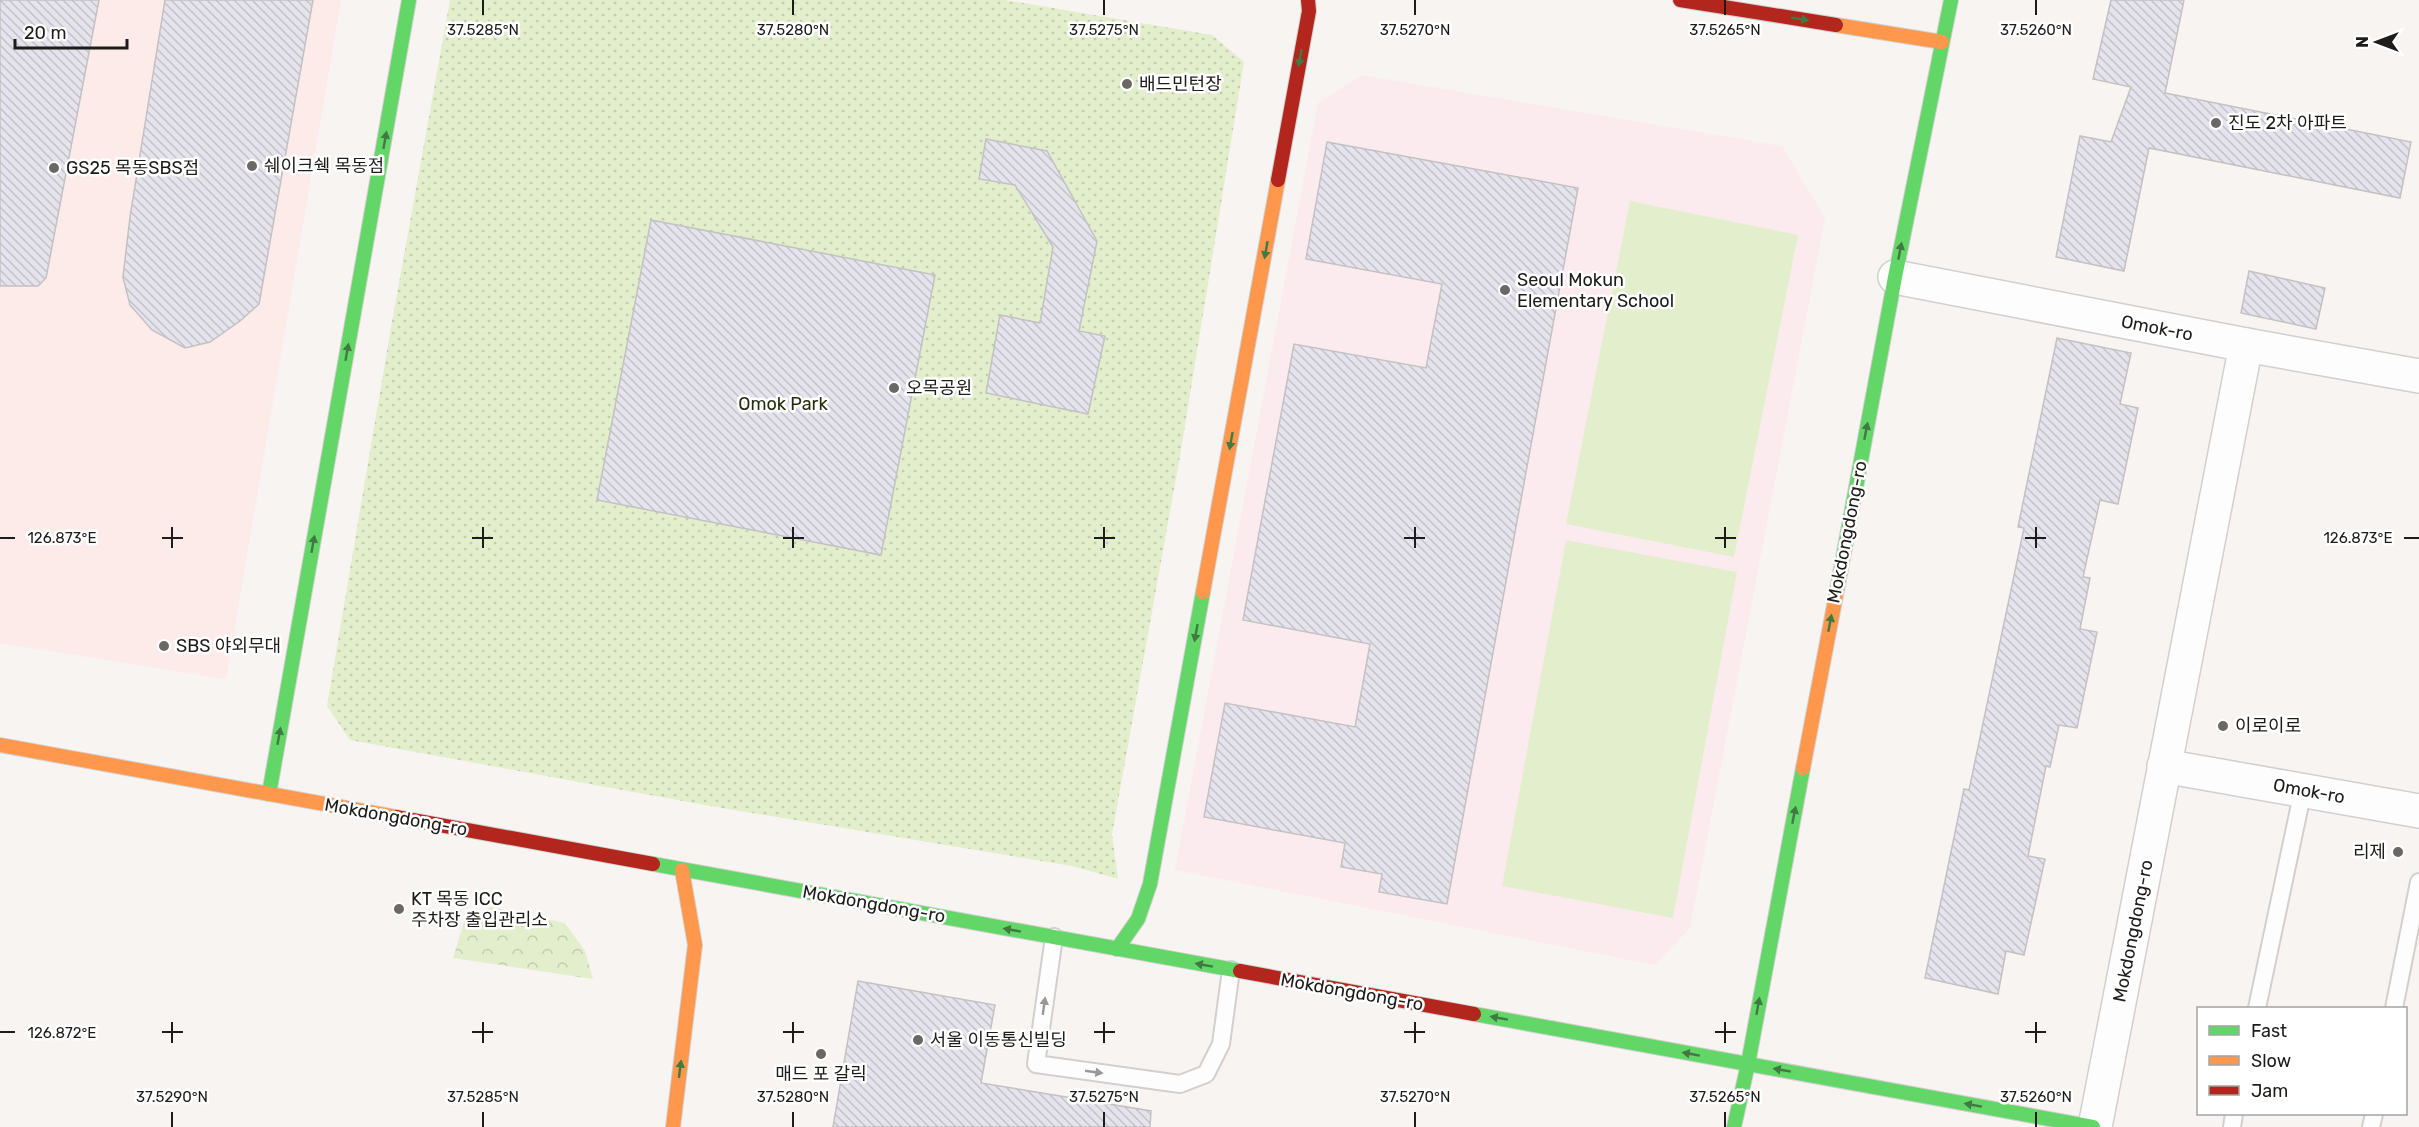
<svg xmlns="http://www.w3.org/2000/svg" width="2419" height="1127" viewBox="0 0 2419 1127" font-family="Rubik,'Noto Sans KR',sans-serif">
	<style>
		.commercial { fill: #fcebe8 }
		.education { fill: #fbebef }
		.green { fill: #e3eecd }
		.forest { fill: url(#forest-crowns) }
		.park { fill: url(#park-dots) }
		.building { fill: url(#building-back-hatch); stroke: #c3c1c1; stroke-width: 1.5 }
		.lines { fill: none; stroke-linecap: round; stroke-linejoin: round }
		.lane-casing { stroke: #d2d0ce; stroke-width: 20 }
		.street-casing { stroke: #d2d0ce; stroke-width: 36 }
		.fast-casing { stroke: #d2d0ce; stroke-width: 16 }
		.slow-casing { stroke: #d2d0ce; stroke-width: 16 }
		.jam-casing { stroke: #d2d0ce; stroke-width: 16 }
		.lane { stroke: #fefdfd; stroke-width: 16 }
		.street { stroke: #fefdfd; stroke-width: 33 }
		.fast { stroke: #63d668; stroke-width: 14 }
		.slow { stroke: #ff974d; stroke-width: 14 }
		.jam { stroke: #b3261e; stroke-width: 14 }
		.oneway { fill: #407941 }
		.oneway2 { fill: #999897 }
		.ticks { fill: none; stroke: #1e1c1a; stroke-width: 2 }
		.poi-dot { fill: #6a6866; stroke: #fff; stroke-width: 2 }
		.labels { text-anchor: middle; stroke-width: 5; stroke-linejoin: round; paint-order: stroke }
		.poi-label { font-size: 18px; fill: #1e1c1a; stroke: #fff; text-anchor: start }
		.street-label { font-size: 18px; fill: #1e1c1a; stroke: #fff }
		.park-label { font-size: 18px; fill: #232f0d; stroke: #fff }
		.ticks-label { font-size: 15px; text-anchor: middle; fill: #1e1c1a; stroke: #fff; stroke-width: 5; stroke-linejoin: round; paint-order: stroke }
	</style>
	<defs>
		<pattern id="forest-crowns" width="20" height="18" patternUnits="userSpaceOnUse" patternTransform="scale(1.5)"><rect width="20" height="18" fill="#e3eecd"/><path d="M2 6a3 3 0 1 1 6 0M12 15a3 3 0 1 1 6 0" fill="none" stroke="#c2ccaf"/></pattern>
		<pattern id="park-dots" width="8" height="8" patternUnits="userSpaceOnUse" patternTransform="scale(1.5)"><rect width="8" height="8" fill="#e3eecd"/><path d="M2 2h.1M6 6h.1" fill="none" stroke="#c2ccaf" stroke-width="1.8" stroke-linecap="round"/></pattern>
		<pattern id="building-back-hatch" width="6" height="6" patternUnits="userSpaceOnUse" patternTransform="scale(1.5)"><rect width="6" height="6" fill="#e5e3ec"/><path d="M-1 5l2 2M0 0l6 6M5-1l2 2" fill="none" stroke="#c4c2ca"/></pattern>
	</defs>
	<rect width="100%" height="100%" fill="#f8f4f2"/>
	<polygon class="commercial" points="0,0 341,0 226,679 0,643"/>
	<polygon class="education" points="1362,75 1782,146 1825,218 1690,928 1655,965 1175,870 1318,103"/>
	<g class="green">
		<polygon points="1630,201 1798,235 1734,557 1566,524"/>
		<polygon points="1566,540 1737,572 1673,918 1502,886"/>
	</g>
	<polygon class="forest" points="490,907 565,923 585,951 593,979 453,958 464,922"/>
	<polygon class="park" points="450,0 1005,0 1212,35 1244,62 1180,456 1112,834 1118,879 1072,866 710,806 350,740 327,706 390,333"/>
	<g class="building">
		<polygon points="0,0 99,0 46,278 38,286 0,286"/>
		<polygon points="165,0 313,0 259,304 240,321 210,342 185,348 152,330 130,305 123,277 130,217"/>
		<polygon points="2111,0 2184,0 2165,93 2411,142 2400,198 2149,148 2124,271 2056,257 2080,136 2111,142 2131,87 2093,79"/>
		<polygon points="986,139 1047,151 1097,241 1079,331 1105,336 1088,414 986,393 1000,315 1040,323 1053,247 1015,185 979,179"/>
		<polygon points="1327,142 1578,188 1447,904 1379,892 1382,874 1341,867 1345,843 1204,817 1225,703 1355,727 1370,644 1243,620 1294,344 1426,368 1442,284 1306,259"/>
		<polygon points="651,220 935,275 881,555 597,500"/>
		<polygon points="2249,271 2325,288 2316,329 2241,313"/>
		<polygon points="2057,338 2131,353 2120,404 2138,408 2118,504 2100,500 2083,577 2090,578 2080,629 2097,632 2077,728 2059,725 2050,767 2046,766 2028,856 2045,859 2024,955 2006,951 1998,994 1925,978 1964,789 1969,790 2024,528 2018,527"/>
		<polygon points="858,981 995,1005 981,1083 1151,1111 1150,1127 833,1127"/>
	</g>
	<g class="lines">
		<defs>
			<g id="lane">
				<polyline points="1054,937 1036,1064 1180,1084 1206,1074 1221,1044 1231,970"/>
				<polyline points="2257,1008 2303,790"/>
				<polyline points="2394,1008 2419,882"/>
				<polyline points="2232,1127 2234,1114"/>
				<polyline points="2371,1127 2374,1114"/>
			</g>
			<g id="street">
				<polyline points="1895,277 2246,345 2419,376"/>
				<polyline points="2164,766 2419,811"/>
				<polyline points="2095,1127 2246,345"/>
			</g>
			<g id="fast">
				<polyline points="1837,590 1895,277 1951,0"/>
				<polyline points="269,794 409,0"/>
				<polyline points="653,864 1240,971"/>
				<polyline points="1117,949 1138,919 1150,884 1203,592"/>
				<polyline points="1474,1014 2093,1127"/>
				<polyline points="1734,1127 1748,1064 1803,768"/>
			</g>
			<g id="slow">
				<polyline points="1836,25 1942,42"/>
				<polyline points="1203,592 1278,180"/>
				<polyline points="0,745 396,817"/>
				<polyline points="1803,768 1837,590"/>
				<polyline points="673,1127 695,945 682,870"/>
			</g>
			<g id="jam">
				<polyline points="1680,0 1836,25"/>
				<polyline points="1278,180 1309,11 1308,0"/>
				<polyline points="396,817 653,864"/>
				<polyline points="1240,971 1474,1014"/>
			</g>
		</defs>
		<use href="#lane" class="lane-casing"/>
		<use href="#street" class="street-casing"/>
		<use href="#fast" class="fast-casing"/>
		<use href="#slow" class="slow-casing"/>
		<use href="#jam" class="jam-casing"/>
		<use href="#lane" class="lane"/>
		<use href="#street" class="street"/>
		<use href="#fast" class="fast"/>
		<use href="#slow" class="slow"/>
		<use href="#jam" class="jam"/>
	</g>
	<defs><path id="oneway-solid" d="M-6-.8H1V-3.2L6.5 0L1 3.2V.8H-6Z" transform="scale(1.5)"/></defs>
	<g class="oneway">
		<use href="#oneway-solid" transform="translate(1800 19) rotate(9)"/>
		<use href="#oneway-solid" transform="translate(1300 58) rotate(100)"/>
		<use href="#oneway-solid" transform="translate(385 140) rotate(-80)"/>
		<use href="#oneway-solid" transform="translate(1266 250) rotate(100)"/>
		<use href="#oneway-solid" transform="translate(1900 251) rotate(-79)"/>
		<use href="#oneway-solid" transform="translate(347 352) rotate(-80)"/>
		<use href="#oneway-solid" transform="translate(1866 431) rotate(-79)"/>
		<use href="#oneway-solid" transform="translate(1231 441) rotate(100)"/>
		<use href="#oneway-solid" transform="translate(313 544) rotate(-80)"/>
		<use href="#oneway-solid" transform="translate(1830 623) rotate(-79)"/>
		<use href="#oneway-solid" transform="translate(1196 633) rotate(100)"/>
		<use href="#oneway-solid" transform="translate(279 736) rotate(-80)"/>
		<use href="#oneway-solid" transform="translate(1794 815) rotate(-79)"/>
		<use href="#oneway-solid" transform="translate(1012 930) rotate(-170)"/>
		<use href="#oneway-solid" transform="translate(1204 965) rotate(-170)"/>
		<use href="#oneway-solid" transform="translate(1758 1006) rotate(-80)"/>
		<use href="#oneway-solid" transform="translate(1499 1018) rotate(-170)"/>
		<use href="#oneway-solid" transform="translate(1691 1054) rotate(-170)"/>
		<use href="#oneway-solid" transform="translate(680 1069) rotate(-83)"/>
		<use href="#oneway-solid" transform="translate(1782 1070) rotate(-170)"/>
		<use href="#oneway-solid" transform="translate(1973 1105) rotate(-170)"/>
	</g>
	<g class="oneway2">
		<use href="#oneway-solid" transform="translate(1044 1006) rotate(-82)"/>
		<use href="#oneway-solid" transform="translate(1094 1072) rotate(8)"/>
	</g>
	<path class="ticks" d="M483 0V15M793 0V15M1104 0V15M1415 0V15M1725 0V15M2036 0V15M172 527V548M483 527V548M793 527V548M1104 527V548M1415 527V548M1725 527V548M2036 527V548M0 538H15M162 538H183M472 538H493M783 538H804M1094 538H1115M1404 538H1425M1715 538H1736M2025 538H2046M2404 538H2419M172 1022V1043M483 1022V1043M793 1022V1043M1104 1022V1043M1415 1022V1043M1725 1022V1043M2036 1022V1043M0 1032H15M162 1032H183M472 1032H493M783 1032H804M1094 1032H1115M1404 1032H1425M1715 1032H1736M2025 1032H2046M172 1112V1127M483 1112V1127M793 1112V1127M1104 1112V1127M1415 1112V1127M1725 1112V1127M2036 1112V1127"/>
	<g class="poi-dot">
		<circle cx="1127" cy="84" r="6"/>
		<circle cx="2216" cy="123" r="6"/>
		<circle cx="252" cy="166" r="6"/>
		<circle cx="54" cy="168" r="6"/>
		<circle cx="1505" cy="290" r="6"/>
		<circle cx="894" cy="388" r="6"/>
		<circle cx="164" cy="646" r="6"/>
		<circle cx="2223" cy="726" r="6"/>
		<circle cx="2398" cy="852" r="6"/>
		<circle cx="399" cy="909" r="6"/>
		<circle cx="918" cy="1040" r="6"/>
		<circle cx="821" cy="1054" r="6"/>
	</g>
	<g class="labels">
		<g class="poi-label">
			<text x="1139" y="90">배드민턴장</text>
			<text x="2228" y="129">진도 2차 아파트</text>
			<text x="264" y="172">쉐이크쉑 목동점</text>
			<text x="66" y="174">GS25 목동SBS점</text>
			<text x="1517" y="286">Seoul Mokun<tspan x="1517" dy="21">Elementary School</tspan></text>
			<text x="906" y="394">오목공원</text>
			<text x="176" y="652">SBS 야외무대</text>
			<text x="2235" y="732">이로이로</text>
			<text x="2386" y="858" text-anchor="end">리제</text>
			<text x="411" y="905">KT 목동 ICC<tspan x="411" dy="21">주차장 출입관리소</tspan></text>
			<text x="930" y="1046">서울 이동통신빌딩</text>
			<text x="821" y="1080" text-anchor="middle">매드 포 갈릭</text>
		</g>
		<g class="street-label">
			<text transform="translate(2157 328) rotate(11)" y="6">Omok-ro</text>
			<text transform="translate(1847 532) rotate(-79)" y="6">Mokdongdong-ro</text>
			<text transform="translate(2309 791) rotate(10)" y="6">Omok-ro</text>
			<text transform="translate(396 817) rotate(10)" y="6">Mokdongdong-ro</text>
			<text transform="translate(874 904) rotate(10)" y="6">Mokdongdong-ro</text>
			<text transform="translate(2133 931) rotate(-79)" y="6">Mokdongdong-ro</text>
			<text transform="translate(1352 992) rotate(10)" y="6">Mokdongdong-ro</text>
		</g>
		<g class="park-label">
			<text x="783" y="410">Omok Park</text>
		</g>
	</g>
	<g class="ticks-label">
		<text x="483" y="35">37.5285°N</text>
		<text x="793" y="35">37.5280°N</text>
		<text x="1104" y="35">37.5275°N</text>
		<text x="1415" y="35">37.5270°N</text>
		<text x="1725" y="35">37.5265°N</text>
		<text x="2036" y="35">37.5260°N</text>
		<text x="2358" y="543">126.873°E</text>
		<text x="62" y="543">126.873°E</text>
		<text x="62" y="1038">126.872°E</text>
		<text x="172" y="1102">37.5290°N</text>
		<text x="483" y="1102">37.5285°N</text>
		<text x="793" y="1102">37.5280°N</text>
		<text x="1104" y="1102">37.5275°N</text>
		<text x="1415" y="1102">37.5270°N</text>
		<text x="1725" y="1102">37.5265°N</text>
		<text x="2036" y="1102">37.5260°N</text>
	</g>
	<rect x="2197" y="1007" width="210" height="108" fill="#ffffff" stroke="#a5a4a3" stroke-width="1.5"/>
	<rect x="2209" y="1026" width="30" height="9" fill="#63d668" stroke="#a5a4a3" stroke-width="1.5"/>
	<text x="2251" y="1037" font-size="18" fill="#1e1c1a">Fast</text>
	<rect x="2209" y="1056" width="30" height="9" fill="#ff974d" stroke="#a5a4a3" stroke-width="1.5"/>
	<text x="2251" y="1067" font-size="18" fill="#1e1c1a">Slow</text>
	<rect x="2209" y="1086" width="30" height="9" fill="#b3261e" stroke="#a5a4a3" stroke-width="1.5"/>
	<text x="2251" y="1097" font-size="18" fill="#1e1c1a">Jam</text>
	<g transform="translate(2377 42) rotate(270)" stroke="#ffffff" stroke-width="4.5" paint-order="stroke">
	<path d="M0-4.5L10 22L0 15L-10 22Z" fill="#1e1c1a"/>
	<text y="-9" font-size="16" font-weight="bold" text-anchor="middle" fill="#1e1c1a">N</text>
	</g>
	<path d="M15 39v9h112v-9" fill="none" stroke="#1e1c1a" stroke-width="3"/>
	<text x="24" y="39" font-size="18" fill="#1e1c1a" stroke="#ffffff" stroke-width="4.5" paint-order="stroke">20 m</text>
</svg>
